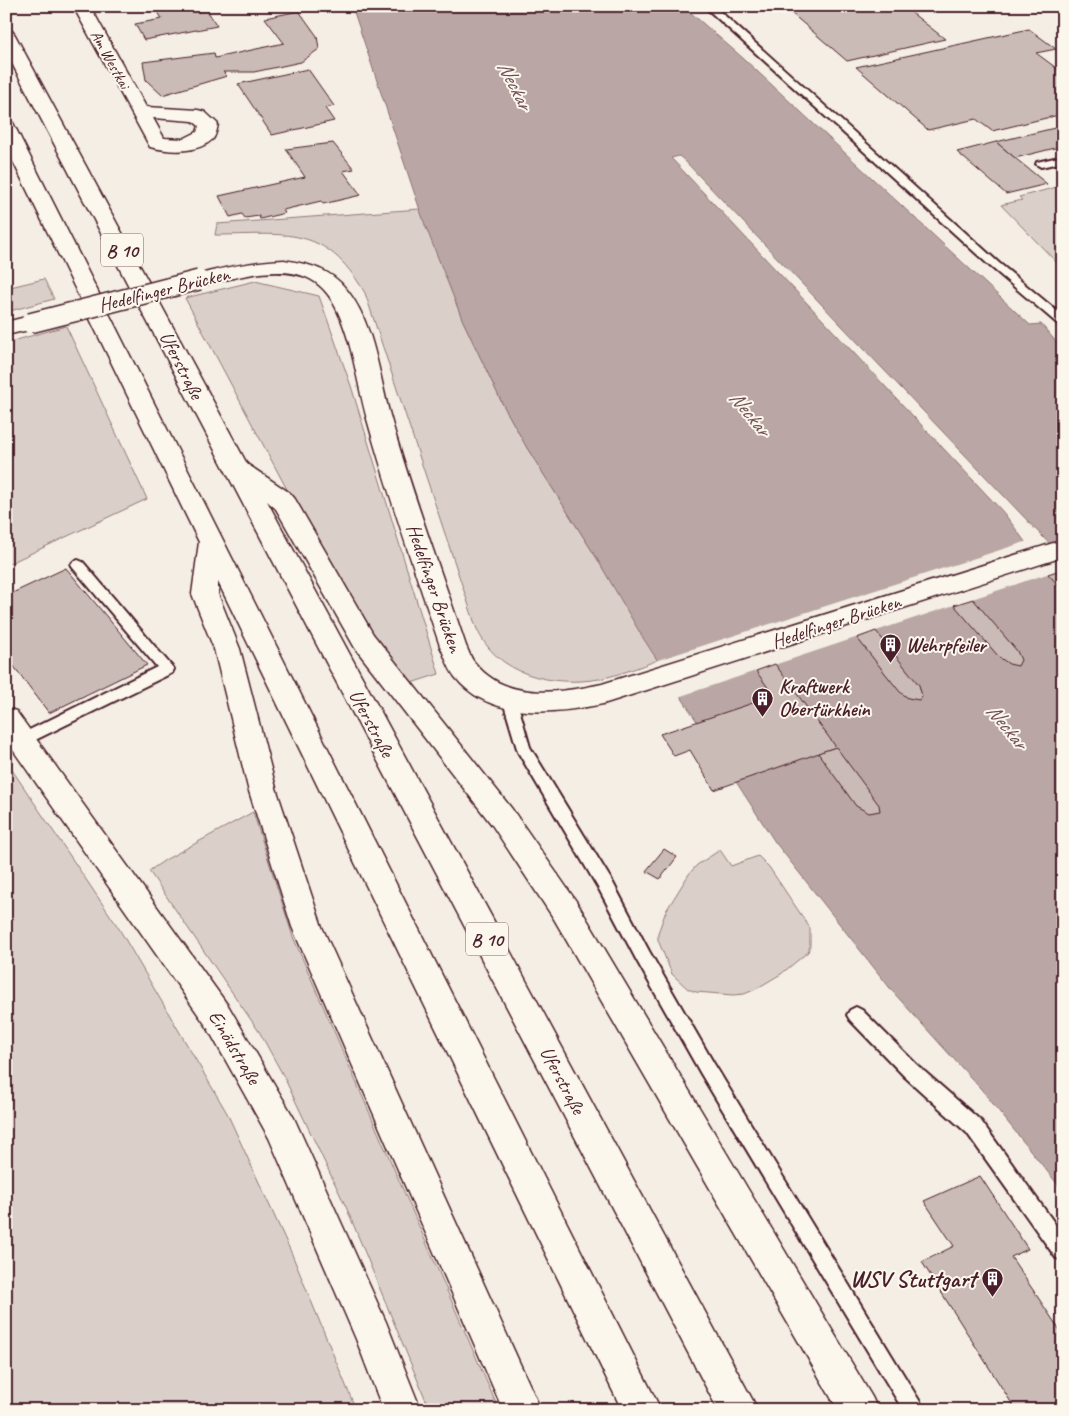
<svg xmlns="http://www.w3.org/2000/svg" width="1069" height="1416" viewBox="0 0 1069 1416" font-family="Caveat,sans-serif">
	<style>
		.green { fill: #dbd0c9; stroke: #92787a }
		.water { fill: #baa7a5; stroke: #8d7174 }
		.pier { fill: #f4eee4 }
		.building { fill: #cabbb6; stroke: #4a1f2b }
		.lines { fill: none; stroke-linecap: round; stroke-linejoin: round }
		.lane-casing { stroke: #4a1f2b; stroke-width: 4 }
		.street-casing { stroke: #4a1f2b; stroke-width: 3 }
		.secondary-casing { stroke: #4a1f2b; stroke-width: 3 }
		.highway-casing { stroke: #4a1f2b; stroke-width: 3 }
		.lane { fill: #fbf7ec; fill-rule: evenodd }
		.street { fill: #fbf7ec; fill-rule: evenodd }
		.secondary { fill: #fbf7ec; fill-rule: evenodd }
		.highway { fill: #fbf7ec; fill-rule: evenodd }
		.secondary-bridge-casing { stroke: #4a1f2b; stroke-width: 22; stroke-linecap: butt }
		.secondary-bridge { stroke: #fbf7ec; stroke-width: 19 }
		.labels { text-anchor: middle; stroke-width: 4; stroke-linejoin: round; paint-order: stroke }
		.far-street-label { font-size: 16px; fill: #4a1f2b; stroke: #fbf7ec }
		.shield { fill: #fbf7ec; stroke: #7f6065; stroke-width: 1 }
		.shield-label { font-size: 19px; font-weight: bold; fill: #4a1f2b }
		.street-label { font-size: 20px; fill: #4a1f2b; stroke: #fbf7ec }
		.poi-label { font-size: 20px; font-weight: bold; fill: #4a1f2b; stroke: #fbf7ec; text-anchor: start }
		.water-label { font-size: 21px; font-style: italic; fill: #714f56; stroke: #fbf7ec }
		.near-poi-label { font-size: 24px; font-weight: bold; fill: #4a1f2b; stroke: #fbf7ec; text-anchor: end }
	</style>
	<rect width="100%" height="100%" fill="#f4eee4"/>
	<filter id="ink" filterUnits="userSpaceOnUse"><feTurbulence type="fractalNoise" baseFrequency=".02" numOctaves="2"/><feDisplacementMap in="SourceGraphic" scale="10" xChannelSelector="R" yChannelSelector="G"/><feConvolveMatrix kernelMatrix="1 2 1 2 8 2 1 2 1" color-interpolation-filters="sRGB"/></filter>
	<g filter="url(#ink)">
		<g class="green">
			<polygon points="1057,187 1063,192 1063,269 1001,205 1022,200 1019,197"/>
			<path d="M420 209 463 321 502 403 527 448 596 557 658 660C639 667 619 675 599 679 552 687 496 675 476 627L365 293C324 223 286 235 215 235L217 224Z"/>
			<polygon points="44,279 54,299 6,312 6,288"/>
			<polygon points="255,281 319,296 351,386 439,674 408,684 339,587 185,298"/>
			<polygon points="66,326 147,499 6,565 6,343"/>
			<polygon points="6,761 118,927 227,1113 291,1252 356,1410 6,1410"/>
			<polygon points="253,812 293,937 499,1410 430,1410 347,1209 283,1075 260,1033 149,871 165,860"/>
			<polygon points="720,850 731,866 758,856 769,867 810,928 810,946 808,952 781,974 754,990 744,994 733,995 696,992 688,989 672,974 658,940 658,933 666,911 689,874 697,865"/>
		</g>
		<path class="water" d="M352 6H683L744 59 1030 325 1041 324 1063 350V558L684 160 679 156 671 158 1003 512C1023 538 1041 566 1063 590V1191L981 1089 893 992 775 842 643 638 596 557 527 448 502 403 463 321 425 225Z"/>
		<polygon class="pier" points="1028,541 1050,573 678,697 655,661"/>
		<g class="building">
			<polygon points="155,6 194,6 198,12 207,10 217,26 144,40 135,24 162,19"/>
			<polygon points="783,6 903,6 945,39 847,61"/>
			<polygon points="299,11 317,36 319,49 301,62 254,72 223,72 227,76 162,95 146,80 143,62 214,53 215,58 284,43 265,18"/>
			<polygon points="1029,29 1056,49 1036,53 1063,73 1063,114 992,131 976,119 928,130 856,67"/>
			<polygon points="308,69 334,106 325,108 334,121 272,135 238,84"/>
			<polygon points="1063,126 1063,146 1015,158 996,142"/>
			<polygon points="996,142 1015,158 1047,184 1006,194 957,152"/>
			<polygon points="333,143 354,169 343,171 361,195 323,204 321,201 283,210 285,213 260,219 259,216 245,218 242,214 230,217 219,196 305,177 286,149"/>
			<polygon points="66,568 147,665 49,713 6,656 6,596"/>
			<polygon points="1063,569 1063,590 1048,574"/>
			<polygon points="973,599 1017,651 1021,660 1018,666 1009,664 999,657 954,605"/>
			<polygon points="876,631 919,685 922,696 919,700 908,698 900,692 857,638"/>
			<polygon points="775,664 836,747 714,790 690,750 674,756 660,734 774,696 756,671"/>
			<polygon points="836,747 879,805 880,811 869,813 856,806 818,753"/>
			<polygon points="664,849 677,857 660,879 646,871"/>
			<polygon points="980,1176 1028,1249 1011,1257 1063,1335 1063,1410 1016,1410 922,1262 954,1246 924,1201"/>
		</g>
		<g class="lines">
			<defs>
				<g id="lane">
					<polygon points="704,6 714,6 999,263 1063,316 1063,325 1059,325 991,267"/>
					<polygon points="1063,156 1063,162 1041,167 1036,164 1037,162"/>
					<polygon points="78,560 83,562 174,669 172,673 27,744 22,746 17,744 14,740 17,736 157,667 73,568 71,565 73,562"/>
					<polygon points="509,692 514,694 516,698 530,747 612,881 649,951 713,1062 925,1410 903,1410 701,1074 637,961 600,891 518,752 502,698 504,694"/>
					<polygon points="856,1007 862,1010 917,1065 981,1121 1063,1235 1063,1260 1056,1258 967,1133 905,1077 850,1020 847,1015 850,1010"/>
				</g>
				<path id="street" d="M73 6H90L146 107 198 110 205 112 218 124C217 129 216 135 213 139 197 154 169 152 150 147ZM153 118 193 121 199 126 197 132 183 139 164 138Z"/>
				<g id="secondary">
					<path d="M284 260C309 264 331 269 347 290 375 325 379 377 391 419 413 496 441 571 466 646 469 652 471 659 475 663 506 702 560 693 602 684L1063 540V557L603 704C554 714 490 721 455 677 448 668 445 656 440 646 415 571 388 495 367 419 357 383 353 344 337 310 331 297 323 286 310 279 280 263 230 279 199 286L192 284 188 280 192 276C222 268 253 261 284 260Z"/>
					<polygon points="30,316 38,318 41,323 38,328 6,335 6,322"/>
					<polygon points="6,708 16,711 229,1007 294,1118 386,1322 421,1410 383,1410 356,1339 269,1138 207,1027 6,740"/>
				</g>
				<g id="highway">
					<polygon points="6,30 12,31 15,35 247,464 290,493 295,499 373,634 512,809 576,901 872,1397 878,1410 838,1410 554,919 492,825 355,648 276,509 267,501 758,1410 718,1410 6,52"/>
					<polygon points="6,121 13,123 15,127 661,1410 622,1410 218,582 218,594 240,649 276,788 322,927 541,1410 503,1410 292,927 248,788 214,649 192,594 199,542 6,147"/>
				</g>
			</defs>
			<use href="#lane" class="lane-casing"/>
			<use href="#street" class="street-casing"/>
			<use href="#secondary" class="secondary-casing"/>
			<use href="#highway" class="highway-casing"/>
			<use href="#lane" class="lane"/>
			<use href="#street" class="street"/>
			<use href="#secondary" class="secondary"/>
			<use href="#highway" class="highway"/>
			<defs>
				<polyline id="secondary-bridge" points="30,323 199,280"/>
			</defs>
			<use href="#secondary-bridge" class="secondary-bridge-casing"/>
			<use href="#secondary-bridge" class="secondary-bridge"/>
		</g>
	</g>
	<defs>
		<symbol id="building-pin" viewBox="-11 -11 22 30"><path d="M0 17L-7.5 6A9.5 9.5 0 1 1 7.5 6Z" fill="#4a1f2b" stroke="#fbf7ec"/><path d="M-4-6H4V6H1V3H-1V6H-4ZM-2.5-4.3h1.7v1.8h-1.7ZM.8-4.3h1.7v1.8H.8ZM-2.5-1h1.7V.8h-1.7ZM.8-1h1.7V.8H.8Z" fill="#fff"/></symbol>
	</defs>
	<g fill-rule="evenodd">
		<use href="#building-pin" x="878" y="632" width="25" height="34"/>
		<use href="#building-pin" x="750" y="686" width="25" height="34"/>
		<use href="#building-pin" x="980" y="1266" width="25" height="34"/>
	</g>
	<g class="labels">
		<g class="far-street-label">
			<text transform="translate(111 59) rotate(61)" y="6">Am Westkai</text>
		</g>
		<g class="shield">
			<rect x="101" y="233.5" width="42" height="33" rx="4"/>
			<rect x="466" y="922.5" width="42" height="33" rx="4"/>
		</g>
		<g class="shield-label">
			<text x="122" y="257">B 10</text>
			<text x="487" y="946">B 10</text>
		</g>
		<g class="street-label">
			<text transform="translate(164 289) rotate(-14)" y="7">Hedelfinger Brücken</text>
			<text transform="translate(182 365) rotate(63)" y="7">Uferstraße</text>
			<text transform="translate(435 588) rotate(71)" y="7">Hedelfinger Brücken</text>
			<text transform="translate(836 621) rotate(-18)" y="7">Hedelfinger Brücken</text>
			<text transform="translate(372 723) rotate(62)" y="7">Uferstraße</text>
			<text transform="translate(235 1047) rotate(59)" y="7">Einödstraße</text>
			<text transform="translate(563 1080) rotate(62)" y="7">Uferstraße</text>
		</g>
		<g class="poi-label">
			<text x="906" y="652">Wehrpfeiler</text>
			<text x="779" y="693">Kraftwerk<tspan x="779" dy="23">Obertürkhein</tspan></text>
		</g>
		<g class="water-label">
			<text transform="translate(515 85) rotate(63)" y="7">Neckar</text>
			<text transform="translate(750 413) rotate(51)" y="7">Neckar</text>
			<text transform="translate(1007 726) rotate(51)" y="7">Neckar</text>
		</g>
		<g class="near-poi-label">
			<text x="976" y="1287">WSV Stuttgart</text>
		</g>
	</g>
	<rect width="1069" height="1416" fill="none" stroke="#fbf7ec" stroke-width="25"/>
	<rect x="12" y="12" width="1044" height="1391" fill="none" stroke="#4a1f2b" stroke-width="2" filter="url(#ink)"/>
</svg>
